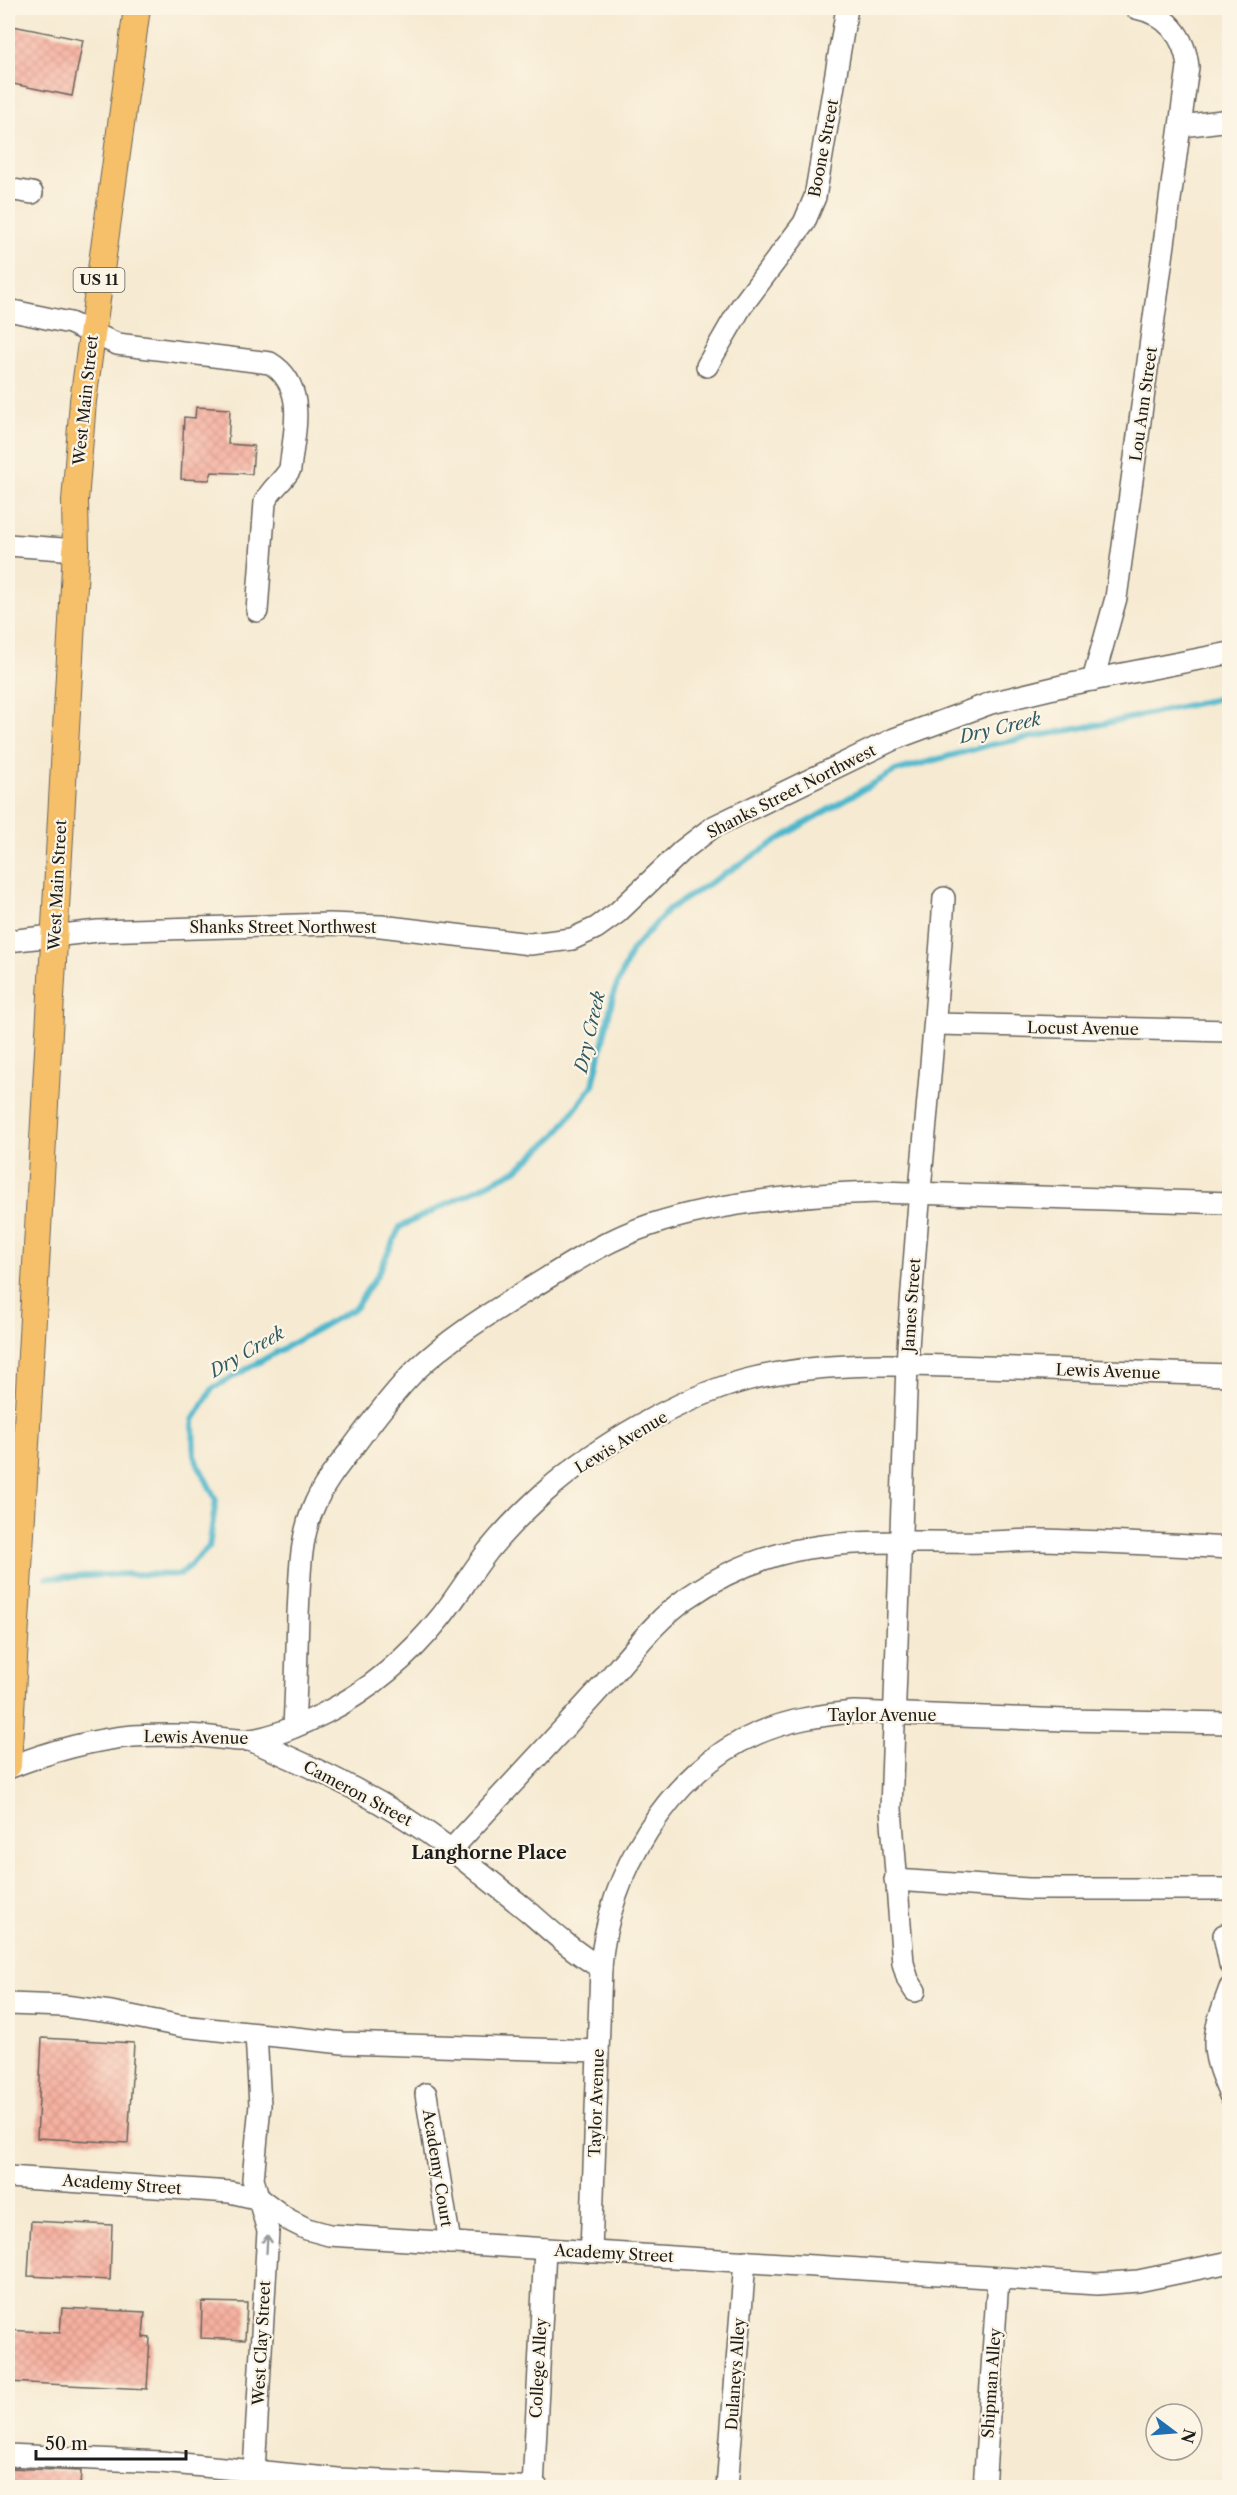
<svg xmlns="http://www.w3.org/2000/svg" width="1237" height="2495" viewBox="0 0 1237 2495" font-family="'Libre Caslon Text',serif">
	<style>
		.lines { fill: none; stroke-linecap: round; stroke-linejoin: round }
		.stream { stroke: #4eb7cc; stroke-width: 6 }
		.building { fill: url(#building-cross-hatch) }
		.minor-casing { stroke: #68645c; stroke-width: 24 }
		.major-casing { stroke: #68645c; stroke-width: 28 }
		.minor { stroke: #fff; stroke-width: 21 }
		.major { stroke: #f6c06b; stroke-width: 26 }
		.oneway { stroke: #999 }
		.labels { text-anchor: middle; stroke-width: 4.5; stroke-linejoin: round; paint-order: stroke }
		.shield { fill: #fcf5e5; stroke: #5f5d58; stroke-width: 1.5 }
		.shield-label { font-size: 15px; font-weight: bold; fill: #1c1c1c }
		.street-label { font-size: 16px; fill: #1c1c1c; stroke: #fcf5e5 }
		.water-label { font-size: 18px; font-style: italic; fill: #305a62; stroke: #fcf5e5 }
		.neighbourhood-label { font-size: 18px; font-weight: bold; fill: #1c1c1c; stroke: #fcf5e5 }
	</style>
	<defs>
		<pattern id="building-cross-hatch" width="8" height="8" patternUnits="userSpaceOnUse" patternTransform="scale(1.5)"><rect width="8" height="8" fill="#f6b0a0"/><path d="M0 0l8 8M0 8l8-8" fill="none" stroke="#d29789"/></pattern>
	</defs>
	<rect width="100%" height="100%" fill="#fcf5e5"/>
	<filter id="ink" filterUnits="userSpaceOnUse"><feTurbulence type="fractalNoise" baseFrequency=".0167" numOctaves="2"/><feDisplacementMap in="SourceGraphic" scale="12" xChannelSelector="R" yChannelSelector="G"/><feConvolveMatrix kernelMatrix="1 2 1 2 8 2 1 2 1" color-interpolation-filters="sRGB"/></filter>
	<filter id="wash" filterUnits="userSpaceOnUse"><feTurbulence type="fractalNoise" baseFrequency=".008" numOctaves="4" result="noise"/><feDisplacementMap in="SourceGraphic" scale="24" xChannelSelector="R" yChannelSelector="G"/><feGaussianBlur stdDeviation="1.35" result="paint"/><feColorMatrix in="noise" values="0 0 0 0 0 0 0 0 0 0 0 0 0 0 0 0 0 1.4 0 .05"/><feComposite in="paint" operator="in"/></filter>
	<g filter="url(#wash)">
		<rect width="100%" height="100%" fill="#f6ead2"/>
		<g class="lines">
			<polyline class="stream" points="46,1578 127,1574 180,1575 209,1547 216,1500 194,1456 193,1420 213,1388 355,1308 378,1274 400,1227 516,1170 556,1135 593,1085 614,992 632,950 669,909 805,823 895,771 989,745 1102,724 1230,696"/>
		</g>
		<g id="blocks">
			<g class="building">
				<polygon points="8,25 83,40 72,96 8,83"/>
				<polygon points="196,407 230,409 228,444 254,446 252,474 212,472 209,480 181,479 184,417 195,418"/>
				<polygon points="42,2038 134,2043 128,2143 37,2138"/>
				<polygon points="31,2221 112,2225 110,2280 28,2276"/>
				<polygon points="202,2302 247,2303 245,2340 201,2338"/>
				<polygon points="62,2308 145,2312 143,2337 150,2338 147,2389 8,2382 8,2330 60,2333"/>
				<polygon points="8,2468 81,2471 80,2487 8,2487"/>
			</g>
		</g>
	</g>
	<g filter="url(#ink)">
		<use href="#blocks" fill-opacity="0" stroke="#68645c" stroke-width="1.5"/>
		<g class="lines">
			<defs>
				<g id="minor">
					<polyline points="1182,126 1230,120"/>
					<polyline points="8,189 32,193"/>
					<path d="M8 310 70 323 117 344 270 363C308 386 294 432 290 469 283 482 271 488 265 502L257 611"/>
					<polyline points="707,366 741,307 804,223 815,197 847,8"/>
					<polyline points="8,545 76,550"/>
					<path d="M1093 680 1116 598 1188 67C1185 36 1166 14 1136 8"/>
					<polyline points="8,941 98,931 329,924 381,926 530,944 572,939 596,928 617,913 683,850 713,827 894,739 991,703 1066,685 1230,653"/>
					<polyline points="936,1024 1230,1031"/>
					<path d="M294 1727C296 1690 297 1652 298 1614 300 1580 299 1544 312 1511 321 1487 337 1467 353 1447 372 1421 393 1393 416 1370 448 1339 489 1314 526 1291 567 1266 605 1240 650 1225 720 1202 804 1194 878 1192L1230 1203"/>
					<path d="M250 1740C320 1770 390 1803 450 1849 477 1870 503 1891 529 1912 553 1933 574 1952 601 1968"/>
					<path d="M8 1768C48 1752 89 1740 133 1736 155 1735 178 1734 201 1736 216 1737 233 1741 248 1740 269 1739 306 1723 325 1713 369 1691 410 1656 440 1618 457 1597 471 1573 488 1551 505 1530 524 1511 545 1492 597 1446 679 1398 746 1380 823 1360 905 1365 984 1367 1066 1370 1148 1372 1230 1375"/>
					<path d="M451 1850C502 1794 555 1739 605 1683 631 1654 655 1620 687 1598 786 1529 873 1544 984 1542 1003 1542 1021 1540 1039 1540 1102 1541 1166 1545 1230 1548"/>
					<polyline points="895,1880 1029,1889 1230,1889"/>
					<polyline points="1224,1935 1230,1964"/>
					<path d="M1230 1988C1212 2037 1208 2046 1230 2095"/>
					<path d="M915 1991 908 1980 903 1963 891 1809 907 1365C916 1209 934 1054 944 898"/>
					<polyline points="8,2004 64,2006 111,2012 181,2026 343,2043 598,2051"/>
					<polyline points="426,2094 450,2243"/>
					<polyline points="8,2177 230,2192 260,2199 287,2219 307,2229 329,2235 1097,2284 1138,2281 1230,2262"/>
					<path d="M591 2252 601 1968C606 1877 670 1770 756 1734 788 1720 820 1715 854 1712L1065 1720 1230 1723"/>
					<polyline points="8,2455 161,2462 338,2479 538,2488"/>
					<polyline points="253,2488 268,2231 253,2179 260,2105 256,2034"/>
					<polyline points="533,2488 545,2249"/>
					<polyline points="727,2488 745,2261"/>
					<polyline points="984,2488 998,2279"/>
				</g>
				<polyline id="major" points="8,1765 76,550 75,501 83,401 137,8"/>
			</defs>
			<use href="#minor" class="minor-casing"/>
			<use href="#major" class="major-casing"/>
			<use href="#minor" class="minor"/>
			<use href="#major" class="major"/>
		</g>
		<defs><path id="oneway-shaft" d="M-6 0H5M1.5-3L5.5 0L1.5 3" fill="none" stroke-width="1.6" stroke-linecap="round" stroke-linejoin="round" transform="scale(1.5)"/></defs>
		<use class="oneway" href="#oneway-shaft" transform="translate(267 2244) rotate(-87)"/>
	</g>
	<g class="labels">
		<rect class="shield" x="73.5" y="268" width="51" height="24" rx="4.5"/>
		<g class="shield-label">
			<text x="99" y="285">US 11</text>
		</g>
		<g class="street-label">
			<text transform="translate(823 148) rotate(-79)" y="6">Boone Street</text>
			<text transform="translate(85 400) rotate(-84)" y="6">West Main Street</text>
			<text transform="translate(1143 404) rotate(-82)" y="6">Lou Ann Street</text>
			<text transform="translate(791 791) rotate(-27)" y="6">Shanks Street Northwest</text>
			<text transform="translate(57 885) rotate(-87)" y="6">West Main Street</text>
			<text x="283" y="933">Shanks Street Northwest</text>
			<text transform="translate(1083 1028) rotate(1)" y="6">Locust Avenue</text>
			<text transform="translate(911 1305) rotate(-86)" y="6">James Street</text>
			<text transform="translate(1108 1371) rotate(2)" y="6">Lewis Avenue</text>
			<text transform="translate(621 1442) rotate(-31)" y="6">Lewis Avenue</text>
			<text x="882" y="1721">Taylor Avenue</text>
			<text transform="translate(196 1737) rotate(1)" y="6">Lewis Avenue</text>
			<text transform="translate(358 1793) rotate(28)" y="6">Cameron Street</text>
			<text transform="translate(596 2103) rotate(-88)" y="6">Taylor Avenue</text>
			<text transform="translate(438 2168) rotate(81)" y="6">Academy Court</text>
			<text transform="translate(122 2184) rotate(4)" y="6">Academy Street</text>
			<text transform="translate(614 2253) rotate(3)" y="6">Academy Street</text>
			<text transform="translate(261 2343) rotate(-87)" y="6">West Clay Street</text>
			<text transform="translate(538 2368) rotate(-87)" y="6">College Alley</text>
			<text transform="translate(735 2374) rotate(-86)" y="6">Dulaneys Alley</text>
			<text transform="translate(991 2383) rotate(-86)" y="6">Shipman Alley</text>
		</g>
		<g class="water-label">
			<text transform="translate(1000 728) rotate(-13)" y="6">Dry Creek</text>
			<text transform="translate(590 1032) rotate(-77)" y="6">Dry Creek</text>
			<text transform="translate(247 1352) rotate(-30)" y="6">Dry Creek</text>
		</g>
		<g class="neighbourhood-label">
			<text x="489" y="1859">Langhorne Place</text>
		</g>
	</g>
	<rect width="1237" height="2495" fill="none" stroke="#fcf5e5" stroke-width="30"/>
	<g transform="translate(1174 2432) rotate(106)"><circle r="28" fill="#fcf5e5" stroke="#a29e95" stroke-width="1.5"/>
	<path d="M0-4.5L10 22L0 15L-10 22Z" fill="#1f6fb2"/>
	<text y="-9" font-size="16" font-weight="bold" text-anchor="middle" fill="#1c1c1c">N</text>
	</g>
	<path d="M36 2450v9h150v-9" fill="none" stroke="#1c1c1c" stroke-width="3"/>
	<text x="45" y="2450" font-size="18" fill="#1c1c1c" stroke="#fcf5e5" stroke-width="4.5" paint-order="stroke">50 m</text>
</svg>
